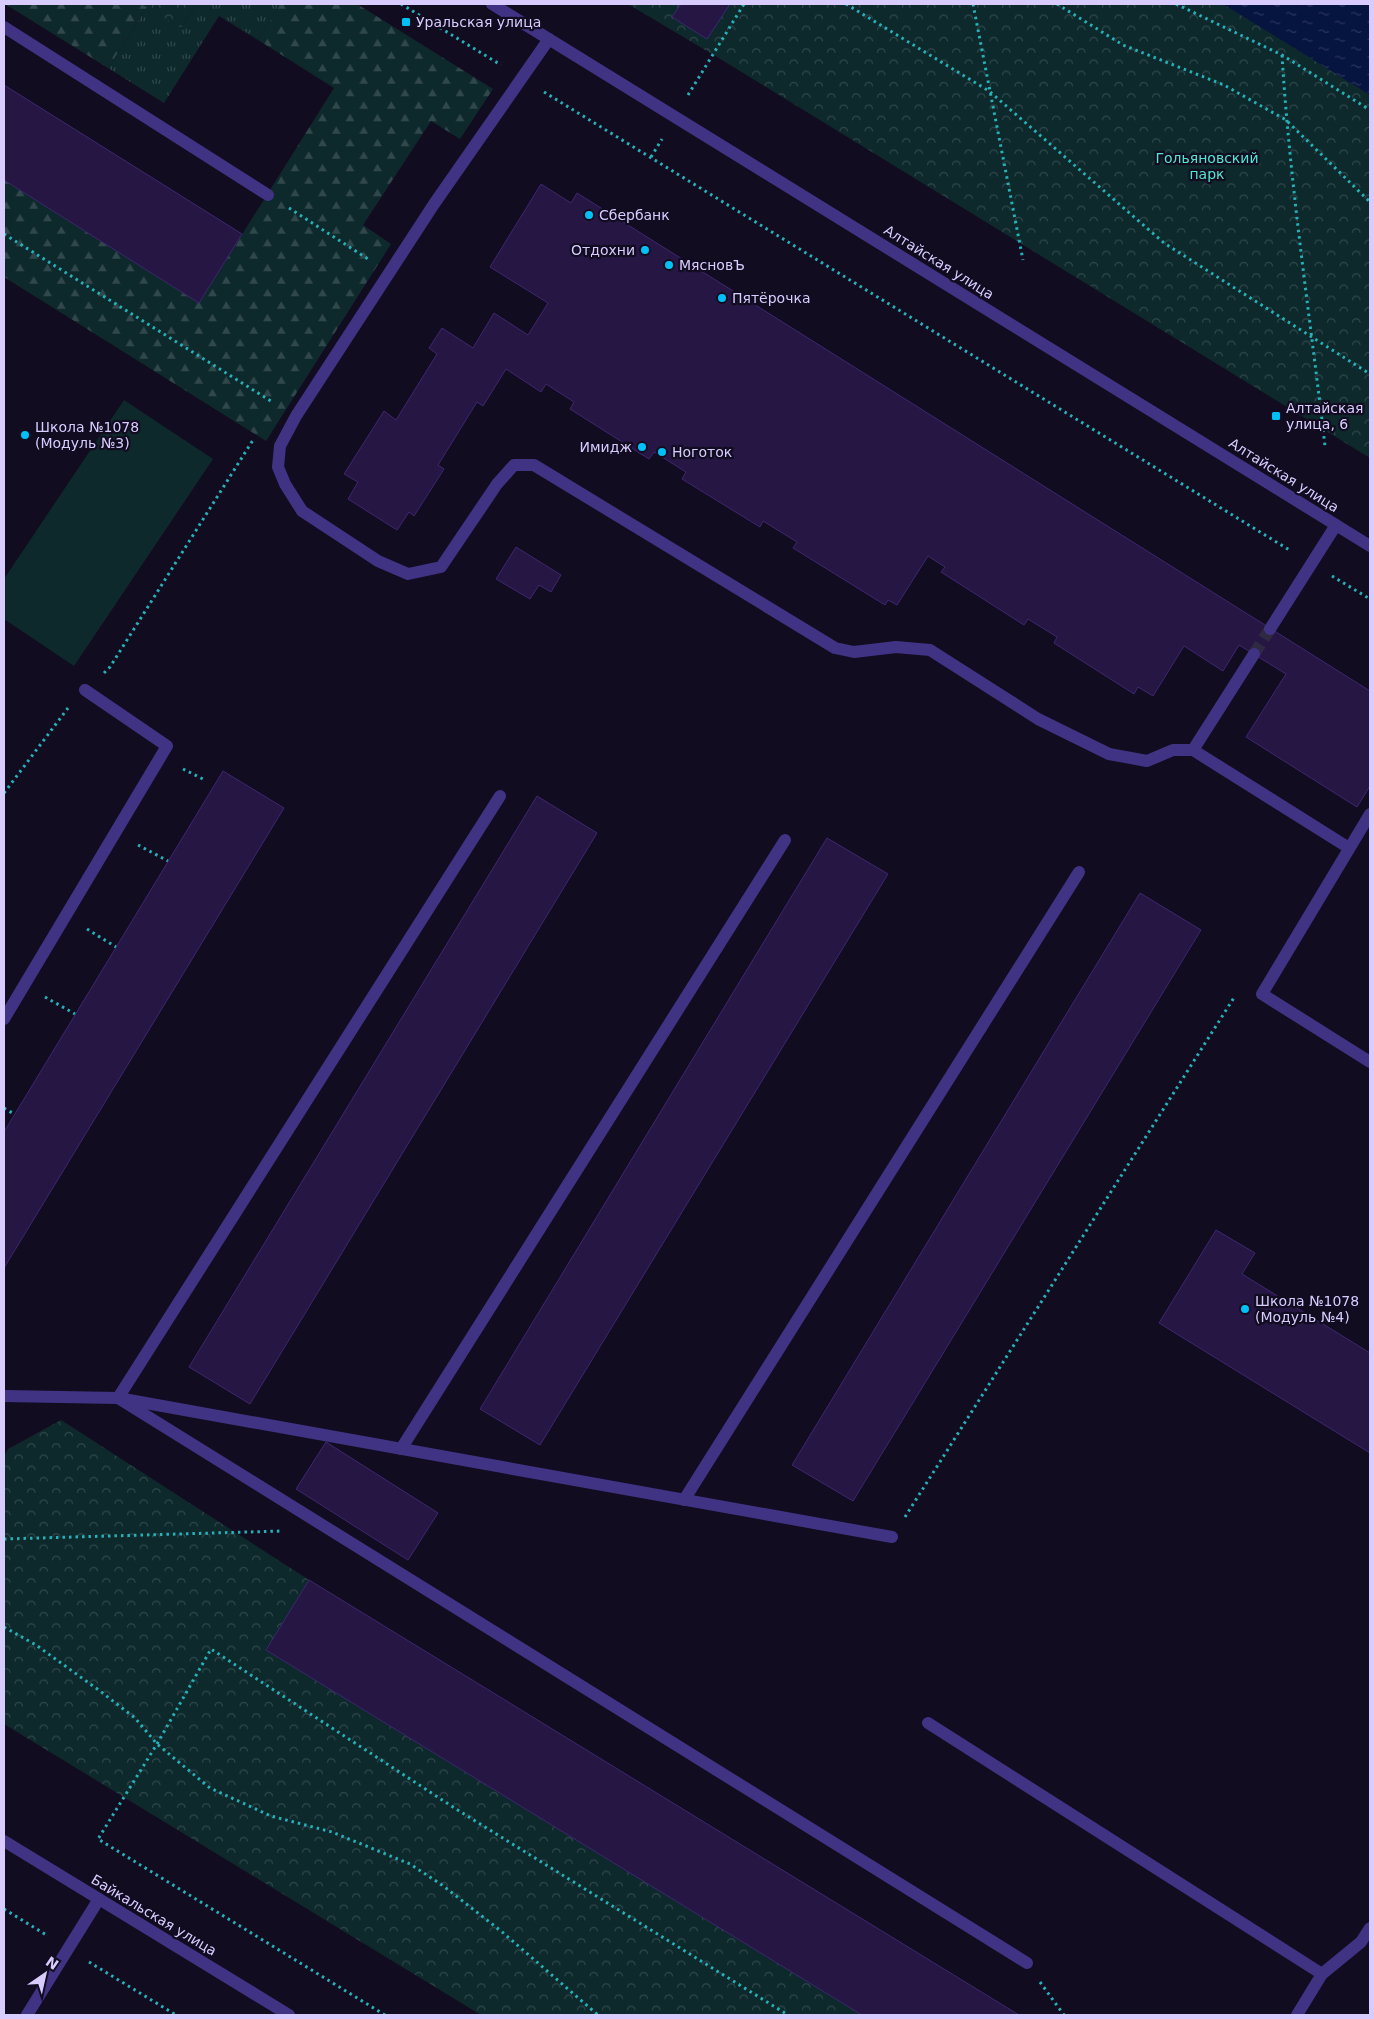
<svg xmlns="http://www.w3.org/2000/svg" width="1374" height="2019" viewBox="0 0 1374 2019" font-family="'DejaVu Sans',sans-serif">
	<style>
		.grass { fill: url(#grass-tufts) }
		.forest { fill: url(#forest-firs) }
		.park { fill: url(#park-crowns) }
		.pitch { fill: #0e292c }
		.water { fill: url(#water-ripples) }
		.building { fill: #251643; stroke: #3e2771 }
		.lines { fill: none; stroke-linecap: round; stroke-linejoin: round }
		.minor-tunnel { stroke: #302942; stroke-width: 12; stroke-dasharray: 12 6; stroke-linecap: butt }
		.path { stroke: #26b1b9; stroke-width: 3; stroke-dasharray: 2.5 4; stroke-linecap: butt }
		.minor { stroke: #403383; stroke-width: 12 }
		.poi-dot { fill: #00c1f7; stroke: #120c21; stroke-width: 2 }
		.labels { text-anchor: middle; stroke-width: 4.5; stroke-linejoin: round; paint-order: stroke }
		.poi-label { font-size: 14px; fill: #d8ccff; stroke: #120c21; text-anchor: start }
		.park-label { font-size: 14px; fill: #50e6d2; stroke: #120c21 }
		.street-label { font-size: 14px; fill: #d8ccff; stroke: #120c21 }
	</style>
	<defs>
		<pattern id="grass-tufts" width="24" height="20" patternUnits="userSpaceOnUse" patternTransform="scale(1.25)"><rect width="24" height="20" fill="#0e292c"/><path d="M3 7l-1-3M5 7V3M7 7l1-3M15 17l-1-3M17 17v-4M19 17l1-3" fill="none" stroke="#30474c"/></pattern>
		<pattern id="forest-firs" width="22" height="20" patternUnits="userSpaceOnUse" patternTransform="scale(1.25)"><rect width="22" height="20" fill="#0e292c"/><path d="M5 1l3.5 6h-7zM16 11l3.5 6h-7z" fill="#30474c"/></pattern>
		<pattern id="park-crowns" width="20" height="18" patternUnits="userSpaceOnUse" patternTransform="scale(1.25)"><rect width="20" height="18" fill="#0e292c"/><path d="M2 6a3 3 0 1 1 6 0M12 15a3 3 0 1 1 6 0" fill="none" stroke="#30474c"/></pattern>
		<pattern id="water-ripples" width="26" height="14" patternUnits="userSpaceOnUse" patternTransform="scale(1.25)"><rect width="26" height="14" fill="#061440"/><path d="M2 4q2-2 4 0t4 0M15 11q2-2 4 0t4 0" fill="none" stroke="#2a355d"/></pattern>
	</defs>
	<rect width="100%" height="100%" fill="#120c21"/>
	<polygon class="grass" points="197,4 281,4 258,40 219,16 164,103 108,68 147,7 181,28"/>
	<g class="forest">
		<polygon points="5,4 141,4 147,7 108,68"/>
		<polygon points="281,4 357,4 493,89 460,139 431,121 363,225 391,244 266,441 4,277 4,180 199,303 334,88 258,40"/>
	</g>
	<g class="park">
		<polygon points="141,4 197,4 181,28"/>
		<polygon points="628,4 1370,4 1370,458 727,63"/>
		<polygon points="61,1420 309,1580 266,1650 862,2015 481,2015 4,1724 4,1456 8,1449"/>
	</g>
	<polygon class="pitch" points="124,400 213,459 74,666 4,619 4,579"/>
	<polygon class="water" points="1223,4 1370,4 1370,95"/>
	<g class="building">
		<polygon points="681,4 730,4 707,39 672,17"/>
		<polygon points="4,85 242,234 199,303 4,180"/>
		<polygon points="541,184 571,203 577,193 1370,691 1370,786 1357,807 1246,737 1286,674 1239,645 1223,671 1184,646 1153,696 1138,687 1134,694 1054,643 1057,637 1028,619 1024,625 941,572 945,567 928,556 897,605 888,600 885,605 793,548 797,542 763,521 760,527 682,479 686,472 654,452 649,459 570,409 574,402 546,384 541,392 506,369 483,406 477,402 438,465 444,469 414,516 409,512 397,530 348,499 358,482 344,474 384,411 396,420 437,354 429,348 442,328 473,348 494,313 528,335 548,303 490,267"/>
		<polygon points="516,547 561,575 551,592 539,585 530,599 496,579"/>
		<polygon points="223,771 284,808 4,1268 4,1132"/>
		<polygon points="537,796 597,833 250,1404 189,1367"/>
		<polygon points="827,838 888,874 540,1445 480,1409"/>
		<polygon points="1140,893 1201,930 853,1501 792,1465"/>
		<polygon points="1216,1230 1255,1253 1242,1274 1370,1353 1370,1453 1159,1323"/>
		<polygon points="326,1442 438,1513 408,1560 296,1489"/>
		<polygon points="309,1580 1019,2015 862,2015 266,1650"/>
	</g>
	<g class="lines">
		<polyline class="minor-tunnel" points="1254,654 1270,629"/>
		<g class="path">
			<polyline points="401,4 501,65"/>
			<polyline points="846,4 989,91 1164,243 1370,374"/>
			<polyline points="973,4 1023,260"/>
			<polyline points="1057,4 1123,45 1224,85 1286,120 1370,202"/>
			<polyline points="1176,4 1282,55 1370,110"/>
			<path d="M1282 55C1290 186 1310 316 1325 446"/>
			<polyline points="544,92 1291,551"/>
			<polyline points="688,95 744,4"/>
			<polyline points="651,157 662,139"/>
			<polyline points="289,208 368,259"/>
			<polyline points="4,234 274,403"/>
			<polyline points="1332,576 1370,599"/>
			<polyline points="104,673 110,667 253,440"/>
			<polyline points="183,769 205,780"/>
			<polyline points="4,793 68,708"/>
			<polyline points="138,845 168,861"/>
			<polyline points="87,929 116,947"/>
			<polyline points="45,997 75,1014"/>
			<polyline points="4,1108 14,1114"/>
			<polyline points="905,1517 1235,996"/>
			<polyline points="4,1539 282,1531"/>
			<polyline points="4,1627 36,1645 100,1691 135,1718 157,1744 210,1788 271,1816 332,1832 410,1864 442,1885 501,1931 598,2015"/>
			<polyline points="4,1909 48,1936"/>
			<polyline points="89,1962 176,2015"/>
			<polyline points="1040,1982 1064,2015"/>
			<polyline points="385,2015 98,1839 157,1744 211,1649 456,1809 788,2015"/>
		</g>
		<g class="minor">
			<polyline points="492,4 1370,546"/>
			<polyline points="4,27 268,195"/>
			<polyline points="549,39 434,204 296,416 280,446 278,467 285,484 302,511 378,561 408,574 441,567 497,484 514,465 534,465 835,648 854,652 896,647 930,650 1038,719 1109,754 1147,761 1173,750 1193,750 1349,848"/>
			<polyline points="1270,629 1336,525"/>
			<polyline points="1193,750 1254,654"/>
			<polyline points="500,796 118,1398 1027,1963"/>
			<polyline points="1370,814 1262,994 1370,1062"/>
			<polyline points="4,1019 167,746 85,690"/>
			<polyline points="4,1396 118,1398 892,1537"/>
			<polyline points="401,1449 785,840"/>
			<polyline points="684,1500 1079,872"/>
			<polyline points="928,1723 1322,1974"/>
			<polyline points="4,1841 289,2015"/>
			<polyline points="27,2015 99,1899"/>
			<polyline points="1297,2015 1322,1974 1361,1942 1370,1928"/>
		</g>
	</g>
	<g class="poi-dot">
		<rect x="401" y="17" width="10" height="10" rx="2.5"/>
		<circle cx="589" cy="215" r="5"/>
		<circle cx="645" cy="250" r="5"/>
		<circle cx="669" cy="265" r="5"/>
		<circle cx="722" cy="298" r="5"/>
		<rect x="1271" y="411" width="10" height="10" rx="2.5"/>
		<circle cx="25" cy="435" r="5"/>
		<circle cx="642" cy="447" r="5"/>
		<circle cx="662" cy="452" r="5"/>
		<circle cx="1245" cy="1309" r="5"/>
	</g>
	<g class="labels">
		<g class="poi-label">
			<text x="416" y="27">Уральская улица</text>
			<text x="599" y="220">Сбербанк</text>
			<text x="635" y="255" text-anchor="end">Отдохни</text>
			<text x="679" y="270">МясновЪ</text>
			<text x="732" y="303">Пятёрочка</text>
			<text x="1286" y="413">Алтайская<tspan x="1286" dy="16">улица, 6</tspan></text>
			<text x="35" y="432">Школа №1078<tspan x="35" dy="16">(Модуль №3)</tspan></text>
			<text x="632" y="452" text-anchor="end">Имидж</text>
			<text x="672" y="457">Ноготок</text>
			<text x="1255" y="1306">Школа №1078<tspan x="1255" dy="16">(Модуль №4)</tspan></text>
		</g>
		<g class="park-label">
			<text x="1207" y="163">Гольяновcкий<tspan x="1207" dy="16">парк</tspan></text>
		</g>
		<g class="street-label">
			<text transform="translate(939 262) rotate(32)" y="5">Алтайская улица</text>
			<text transform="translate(1284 475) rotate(32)" y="5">Алтайская улица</text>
			<text transform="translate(154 1915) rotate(31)" y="5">Байкальская улица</text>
		</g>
	</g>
	<rect width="1374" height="2019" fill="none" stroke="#d8ccff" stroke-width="10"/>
	<g transform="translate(45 1974) rotate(34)" stroke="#120c21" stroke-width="4" paint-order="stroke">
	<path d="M0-4L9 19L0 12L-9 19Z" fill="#d8ccff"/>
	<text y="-8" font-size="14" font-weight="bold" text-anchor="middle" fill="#d8ccff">N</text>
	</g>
</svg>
